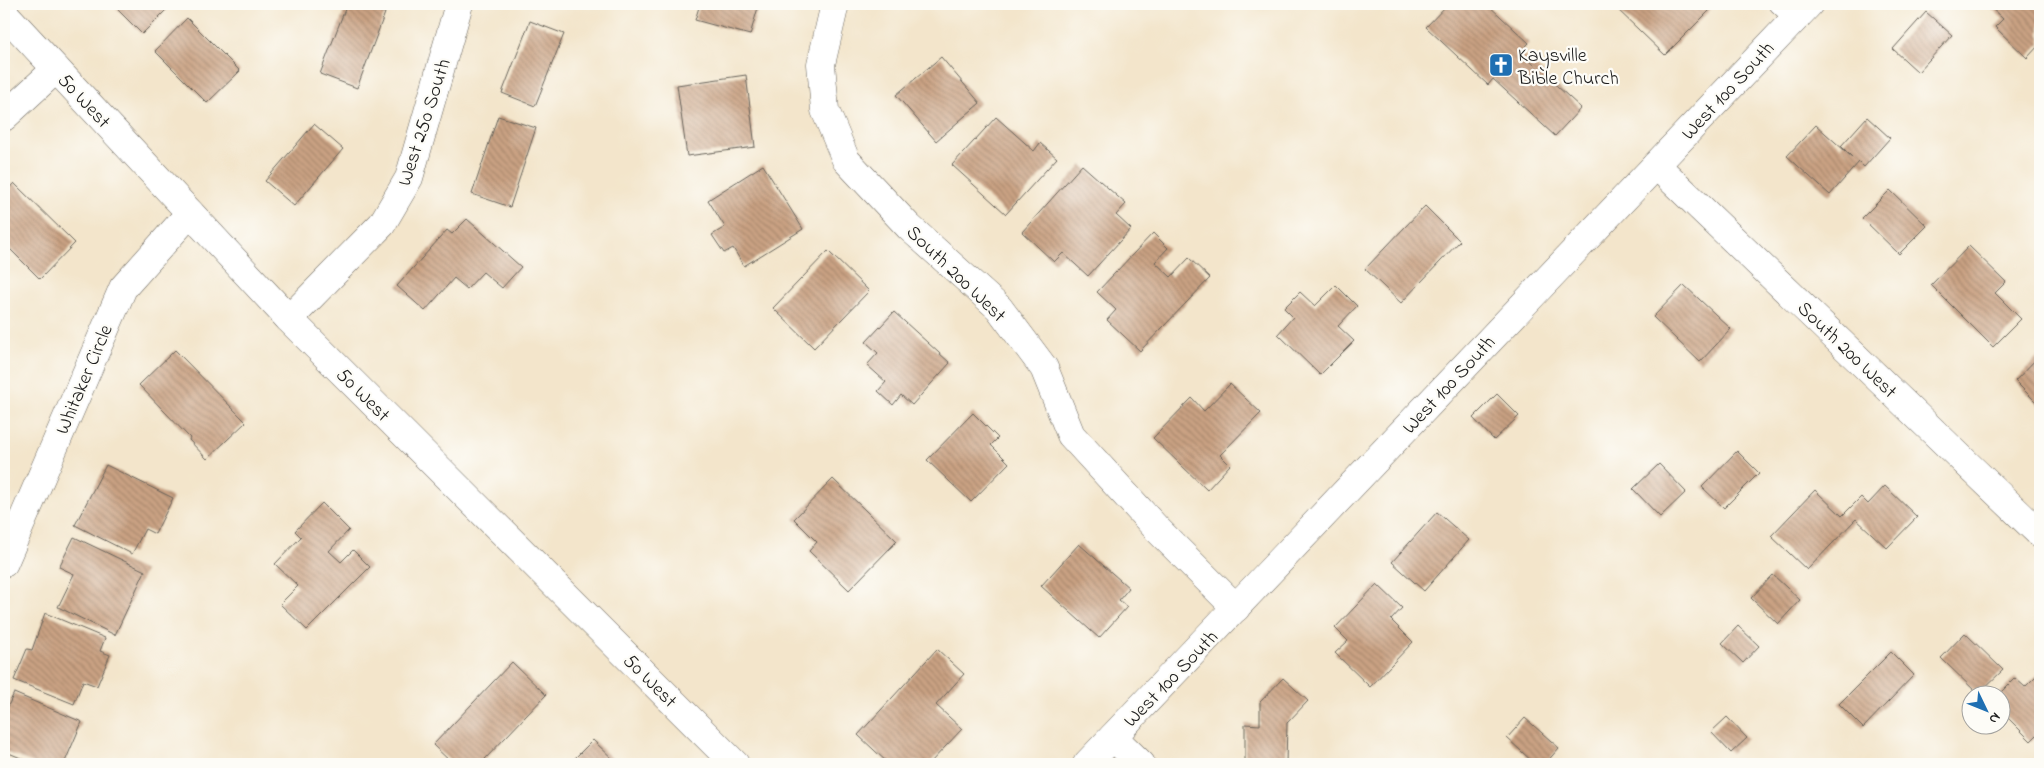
<svg xmlns="http://www.w3.org/2000/svg" width="2044" height="768" viewBox="0 0 2044 768" font-family="'Indie Flower',sans-serif">
	<style>
		.building { fill: url(#building-back-hatch) }
		.lines { fill: none; stroke-linecap: round; stroke-linejoin: round }
		.service-casing { stroke: #676259; stroke-width: 19 }
		.minor-casing { stroke: #676259; stroke-width: 29 }
		.tertiary-casing { stroke: #676259; stroke-width: 29 }
		.service { stroke: #fff; stroke-width: 18 }
		.minor { stroke: #fff; stroke-width: 28 }
		.tertiary { stroke: #fff; stroke-width: 28 }
		.labels { text-anchor: middle; stroke-width: 4.5; stroke-linejoin: round; paint-order: stroke }
		.poi-label { font-size: 20px; fill: #1c1c1c; stroke: #fdfcf7; text-anchor: start }
		.street-label { font-size: 20px; fill: #1c1c1c; stroke: #fdfcf7 }
	</style>
	<defs>
		<pattern id="building-back-hatch" width="6" height="6" patternUnits="userSpaceOnUse" patternTransform="scale(1.25)"><rect width="6" height="6" fill="#caa283"/><path d="M-1 5l2 2M0 0l6 6M5-1l2 2" fill="none" stroke="#a3836a"/></pattern>
	</defs>
	<rect width="100%" height="100%" fill="#fdfcf7"/>
	<filter id="ink" filterUnits="userSpaceOnUse"><feTurbulence type="fractalNoise" baseFrequency=".02" numOctaves="2"/><feDisplacementMap in="SourceGraphic" scale="10" xChannelSelector="R" yChannelSelector="G"/><feConvolveMatrix kernelMatrix="1 2 1 2 8 2 1 2 1" color-interpolation-filters="sRGB"/></filter>
	<filter id="wash" filterUnits="userSpaceOnUse"><feTurbulence type="fractalNoise" baseFrequency=".0096" numOctaves="4" result="noise"/><feDisplacementMap in="SourceGraphic" scale="20" xChannelSelector="R" yChannelSelector="G"/><feGaussianBlur stdDeviation="1.12" result="paint"/><feColorMatrix in="noise" values="0 0 0 0 0 0 0 0 0 0 0 0 0 0 0 0 0 1.4 0 .05"/><feComposite in="paint" operator="in"/></filter>
	<g filter="url(#wash)">
		<rect width="100%" height="100%" fill="#f3e5cb"/>
		<g id="blocks">
			<g class="building">
				<polygon points="112,4 172,4 142,34"/>
				<polygon points="347,4 360,4 385,13 357,88 320,74"/>
				<polygon points="700,4 759,4 750,35 695,20"/>
				<polygon points="1448,4 1487,4 1529,43 1520,52 1581,108 1555,136 1493,79 1488,85 1426,27"/>
				<polygon points="1616,4 1706,4 1711,9 1665,55 1614,6"/>
				<polygon points="1987,4 2040,4 2040,44 2027,58 1995,27 2003,19"/>
				<polygon points="1926,12 1952,35 1918,72 1893,49"/>
				<polygon points="187,18 240,71 207,103 155,51"/>
				<polygon points="530,21 564,34 535,106 502,93"/>
				<polygon points="941,57 980,103 936,141 896,95"/>
				<polygon points="746,75 755,147 687,156 677,85"/>
				<polygon points="498,116 536,128 510,207 472,194"/>
				<polygon points="996,117 1034,151 1040,143 1057,158 1006,214 952,165"/>
				<polygon points="1867,117 1890,138 1864,167 1859,162 1830,195 1787,156 1816,125 1854,159 1841,146"/>
				<polygon points="314,124 343,149 294,206 265,181"/>
				<polygon points="763,165 803,229 744,266 733,248 724,253 712,235 725,227 708,200"/>
				<polygon points="1082,165 1126,204 1116,215 1131,229 1088,276 1063,253 1054,262 1022,232"/>
				<polygon points="14,183 75,243 40,279 4,243 4,194"/>
				<polygon points="1890,190 1927,226 1899,254 1862,218"/>
				<polygon points="1425,206 1460,241 1401,303 1365,269"/>
				<polygon points="467,219 521,267 502,288 483,272 467,289 454,278 425,311 397,286 447,230 452,234"/>
				<polygon points="1153,233 1168,248 1155,262 1171,277 1189,258 1210,278 1140,351 1107,320 1116,310 1097,292"/>
				<polygon points="1969,246 2006,282 1995,293 2021,319 1993,347 1931,285"/>
				<polygon points="828,251 869,291 814,348 773,308"/>
				<polygon points="1336,285 1357,306 1338,326 1354,341 1320,375 1278,334 1293,317 1284,308 1300,292 1315,306"/>
				<polygon points="1684,285 1731,329 1700,362 1653,317"/>
				<polygon points="894,312 950,363 912,405 901,395 893,405 878,391 886,382 867,365 878,353 866,342"/>
				<polygon points="175,350 246,422 207,459 189,440 190,438 139,385"/>
				<polygon points="2039,356 2040,357 2040,406 2015,381"/>
				<polygon points="1230,384 1261,413 1220,455 1230,465 1207,490 1153,438 1192,398 1204,411"/>
				<polygon points="1497,394 1519,416 1494,440 1473,418"/>
				<polygon points="973,413 998,438 991,445 1009,463 971,502 927,460"/>
				<polygon points="1737,451 1759,473 1724,508 1702,487"/>
				<polygon points="1659,464 1686,492 1660,517 1633,489"/>
				<polygon points="106,465 173,498 155,534 145,529 132,554 75,525"/>
				<polygon points="833,479 897,541 849,590 809,551 817,542 794,519"/>
				<polygon points="1885,486 1917,517 1887,548 1856,519 1807,570 1771,536 1815,490 1842,516 1861,497 1868,504"/>
				<polygon points="322,503 349,530 329,551 341,562 353,550 370,567 307,630 280,604 298,586 275,564 301,537 295,531"/>
				<polygon points="1437,512 1469,540 1424,591 1392,562"/>
				<polygon points="74,537 145,571 115,635 58,607 74,574 59,567"/>
				<polygon points="1079,544 1129,588 1119,600 1127,607 1099,638 1041,586"/>
				<polygon points="1773,575 1800,600 1778,624 1751,598"/>
				<polygon points="1377,584 1402,608 1391,620 1413,642 1370,687 1335,653 1348,641 1335,628"/>
				<polygon points="45,613 105,638 100,651 110,655 97,686 83,681 74,704 14,680 27,649 32,650"/>
				<polygon points="1738,626 1759,646 1743,663 1722,643"/>
				<polygon points="1965,633 2003,670 1978,694 1941,658"/>
				<polygon points="937,649 964,674 936,705 962,729 929,764 918,762 889,764 858,735"/>
				<polygon points="1891,652 1914,675 1863,728 1839,704"/>
				<polygon points="512,662 546,695 485,759 488,762 486,764 453,764 433,745"/>
				<polygon points="2040,672 2040,732 2031,741 2002,712 2002,696 1997,696 2015,678 2025,687"/>
				<polygon points="1283,678 1308,701 1287,723 1286,764 1245,764 1245,724 1260,725 1260,702"/>
				<polygon points="14,693 82,722 64,764 35,764 4,751 4,715"/>
				<polygon points="1727,717 1747,738 1731,753 1711,732"/>
				<polygon points="1525,718 1559,748 1545,764 1535,764 1507,738"/>
				<polygon points="593,740 618,764 569,764"/>
			</g>
		</g>
	</g>
	<g filter="url(#ink)">
		<use href="#blocks" fill-opacity="0" stroke="#676259" stroke-width="1"/>
		<g class="lines">
			<defs>
				<polyline id="service" points="1778,4 1794,19"/>
				<g id="minor">
					<polyline points="835,4 821,64 825,110 846,160 909,227 999,308 1044,368 1071,435 1157,529 1236,608"/>
					<polyline points="4,117 56,69"/>
					<polyline points="1656,165 2040,534"/>
					<polyline points="289,319 382,224 409,178 459,4"/>
					<polyline points="4,563 123,288 190,213"/>
					<polyline points="1113,737 1141,764"/>
					<polyline points="1087,764 1809,4"/>
				</g>
				<polyline id="tertiary" points="4,13 289,319 735,764"/>
			</defs>
			<use href="#service" class="service-casing"/>
			<use href="#minor" class="minor-casing"/>
			<use href="#tertiary" class="tertiary-casing"/>
			<use href="#service" class="service"/>
			<use href="#minor" class="minor"/>
			<use href="#tertiary" class="tertiary"/>
		</g>
	</g>
	<defs>
		<symbol id="church-square" viewBox="-11 -11 22 22"><rect x="-9" y="-9" width="18" height="18" rx="4" fill="#1f6fb2" stroke="#fdfcf7"/><path d="M-1.2-6h2.4v3.5h3.3v2.4h-3.3V6h-2.4V-.1h-3.3v-2.4h3.3Z" fill="#fff"/></symbol>
	</defs>
	<g fill-rule="evenodd">
		<use href="#church-square" x="1487" y="51" width="28" height="28"/>
	</g>
	<g class="labels">
		<g class="poi-label">
			<text x="1518" y="61">Kaysville<tspan x="1518" dy="23">Bible Church</tspan></text>
		</g>
		<g class="street-label">
			<text transform="translate(1727 90) rotate(-47)" y="7">West 100 South</text>
			<text transform="translate(85 100) rotate(47)" y="7">50 West</text>
			<text transform="translate(423 122) rotate(-72)" y="7">West 250 South</text>
			<text transform="translate(957 273) rotate(44)" y="7">South 200 West</text>
			<text transform="translate(1848 349) rotate(44)" y="7">South 200 West</text>
			<text transform="translate(83 379) rotate(-67)" y="7">Whitaker Circle</text>
			<text transform="translate(1448 384) rotate(-47)" y="7">West 100 South</text>
			<text transform="translate(364 394) rotate(45)" y="7">50 West</text>
			<text transform="translate(1170 678) rotate(-46)" y="7">West 100 South</text>
			<text transform="translate(651 680) rotate(45)" y="7">50 West</text>
		</g>
	</g>
	<rect width="2044" height="768" fill="none" stroke="#fdfcf7" stroke-width="20"/>
	<g transform="translate(1986 710) rotate(133)"><circle r="24" fill="#fdfcf7" stroke="#a3a29f"/>
	<path d="M0-4L9 19L0 12L-9 19Z" fill="#1f6fb2"/>
	<text y="-8" font-size="14" font-weight="bold" text-anchor="middle" fill="#1c1c1c">N</text>
	</g>
</svg>
